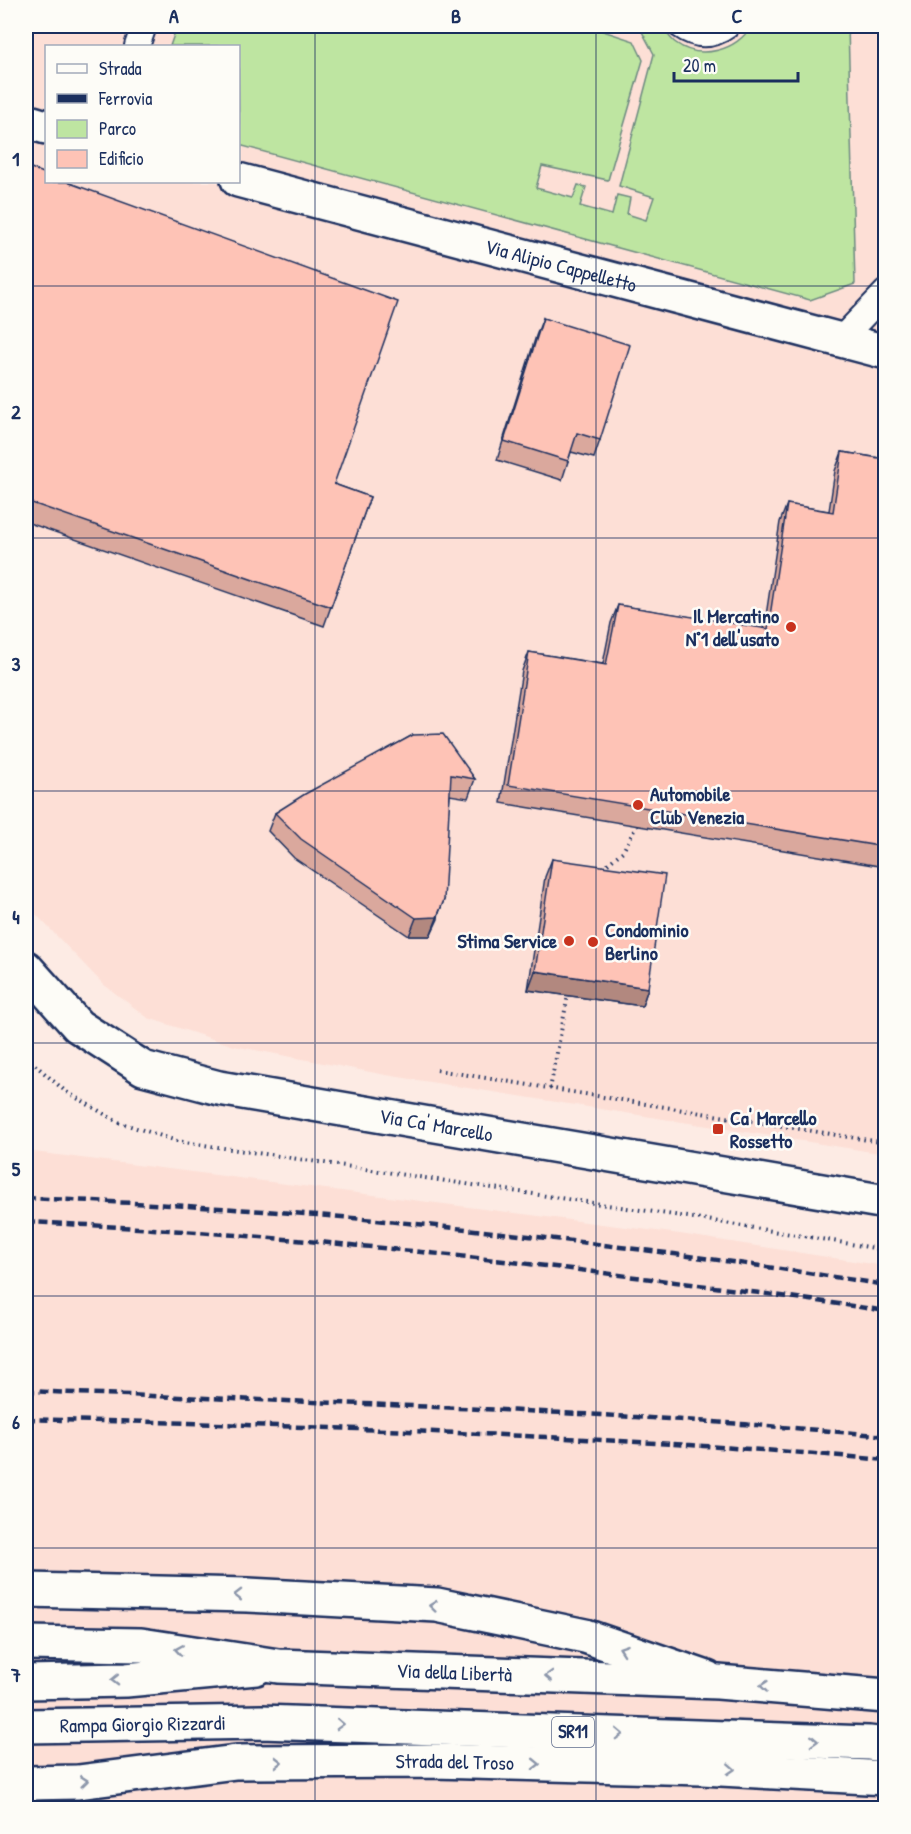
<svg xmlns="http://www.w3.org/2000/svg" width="911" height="1834" viewBox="0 0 911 1834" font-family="'Patrick Hand',sans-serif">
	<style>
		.built { fill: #fddfd6; fill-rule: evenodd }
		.green { fill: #bee5a1; stroke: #6c8a80; stroke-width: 1.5 }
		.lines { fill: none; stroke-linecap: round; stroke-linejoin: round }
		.service-casing { stroke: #1b2f5e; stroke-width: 28 }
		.minor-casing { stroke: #1b2f5e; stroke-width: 38 }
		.tertiary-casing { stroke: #1b2f5e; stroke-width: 38 }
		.trunk-casing { stroke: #1b2f5e; stroke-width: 38 }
		.path { stroke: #1b2f5e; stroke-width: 4; stroke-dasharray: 1.5 4.5; stroke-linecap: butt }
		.service { stroke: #fdfcf7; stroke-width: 24 }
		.minor { stroke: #fdfcf7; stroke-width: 33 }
		.tertiary { stroke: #fdfcf7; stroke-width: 33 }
		.trunk { stroke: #fdfcf7; stroke-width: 33 }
		.rail { stroke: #1b2f5e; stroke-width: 4.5; stroke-dasharray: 9 4.5; stroke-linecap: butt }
		.wall { fill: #daa89d; stroke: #1b2f5e; stroke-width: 1.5 }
		.shaded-wall { fill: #b2887f; stroke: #1b2f5e; stroke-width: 1.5 }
		.building { fill: #fec3b6; stroke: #1b2f5e; stroke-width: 1.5 }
		.oneway { stroke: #8c96aa }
		.grid { fill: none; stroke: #1b2f5e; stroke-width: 1.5; stroke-opacity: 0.55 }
		.poi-dot { fill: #c8321e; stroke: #fdfcf7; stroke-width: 2 }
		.labels { text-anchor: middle; stroke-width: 5; stroke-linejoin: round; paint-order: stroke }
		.shield { fill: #fdfcf7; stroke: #5f6c8c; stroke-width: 1.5 }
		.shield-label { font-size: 18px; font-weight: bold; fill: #1b2f5e }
		.street-label { font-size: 20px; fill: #1b2f5e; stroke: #fdfcf7 }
		.poi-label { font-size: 20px; font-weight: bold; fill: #1b2f5e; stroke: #fdfcf7; text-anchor: start }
		.neatline { fill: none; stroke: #1b2f5e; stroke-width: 2 }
		.grid-label { font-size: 20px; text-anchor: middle; font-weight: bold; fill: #1b2f5e }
	</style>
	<rect width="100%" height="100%" fill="#fdebe4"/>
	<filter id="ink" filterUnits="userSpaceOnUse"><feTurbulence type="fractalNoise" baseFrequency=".0167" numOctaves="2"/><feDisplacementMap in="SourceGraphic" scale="12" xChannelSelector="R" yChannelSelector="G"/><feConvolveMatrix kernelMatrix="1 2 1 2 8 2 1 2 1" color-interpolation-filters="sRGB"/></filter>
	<g filter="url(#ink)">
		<g class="built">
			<path d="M26 26H885V1154L386 1075 234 1046 148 1018 103 984 26 904ZM46 46H238V182H46Z"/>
			<polygon points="26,1151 680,1234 885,1266 885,1808 26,1808"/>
		</g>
		<path class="green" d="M177 26H588L634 41 643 60 608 180 542 166 536 188 573 198 578 185 586 187 580 206 612 215 617 195 630 198 627 214 646 220 654 197 619 186 654 54 639 26H660C666 31 670 39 676 43 700 61 738 50 751 26H848L855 284 810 300 239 145 238 46H170Z"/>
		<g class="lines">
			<defs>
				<g id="service">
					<path d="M681 26C696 37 712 37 727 26"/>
					<polyline points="137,46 144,26"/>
					<polyline points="841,339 886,292"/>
				</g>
				<g id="minor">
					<polyline points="26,121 46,127"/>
					<path id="s1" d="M238 180 886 352"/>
					<path id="s2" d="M26 968 78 1026 143 1068 219 1088 886 1202"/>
					<polyline points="26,1590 248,1595 437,1605 585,1636 707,1678"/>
					<path id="s3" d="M26 1783 78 1782 236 1762 434 1761 702 1768 886 1778"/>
				</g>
				<polyline id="tertiary" points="26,1682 126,1680 256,1668"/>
				<g id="trunk">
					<path id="s4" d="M26 1643 141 1645 278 1666 718 1682 886 1696"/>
					<path id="s5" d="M26 1726 261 1722 869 1743 886 1745"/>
				</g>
			</defs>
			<use href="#service" class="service-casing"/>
			<use href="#minor" class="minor-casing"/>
			<use href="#tertiary" class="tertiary-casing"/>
			<use href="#trunk" class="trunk-casing"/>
			<g class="path">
				<polyline points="603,868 623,851 637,825"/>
				<polyline points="26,1057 65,1091 118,1122 177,1141 701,1219 886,1250"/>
				<polyline points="437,1070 886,1143"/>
				<polyline points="550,1089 568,995"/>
				<polyline points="205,1807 222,1808"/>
			</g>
			<use href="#service" class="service"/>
			<use href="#minor" class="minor"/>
			<use href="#tertiary" class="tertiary"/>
			<use href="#trunk" class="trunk"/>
			<g class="rail">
				<path d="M26 1198C166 1204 306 1212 446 1227 593 1242 740 1262 886 1285"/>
				<path d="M26 1222C208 1230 390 1247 571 1269 676 1282 781 1295 886 1311"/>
				<path d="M26 1391C312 1403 600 1409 886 1436"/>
				<path d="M26 1419C80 1421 134 1421 189 1423 421 1431 654 1439 886 1460"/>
			</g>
		</g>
		<g class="wall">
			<polygon points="26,166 334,484 370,497 324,626 26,522"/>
			<polygon points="543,318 600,440 594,458 571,452 562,480 497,460 536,336"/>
			<polygon points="842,452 885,459 885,867 501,803 522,671 529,652 603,664 611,623 618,605 764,629 780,522 787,504 829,511 835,471"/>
			<polygon points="413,735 475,779 468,798 450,795 438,919 430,936 409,936 294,858 268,831 275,813"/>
			<polygon points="552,859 648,988 642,1006 528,990 545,877"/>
		</g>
		<g class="shaded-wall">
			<polygon points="444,900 430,936 409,936 416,918"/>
			<polygon points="535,971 648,988 642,1006 528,990"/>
		</g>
		<g class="building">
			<polygon points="26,166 46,174 46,182 67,182 398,302 334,484 370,497 331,607 26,501"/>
			<polygon points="543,318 630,345 600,440 577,433 568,461 504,441"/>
			<polygon points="842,452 885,459 885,847 508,785 529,652 606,665 618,605 768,629 787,504 833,512"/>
			<polygon points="443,734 475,779 451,775 444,900 437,917 416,918 301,839 275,813 305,794 413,735"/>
			<polygon points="552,859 665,875 648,988 535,971"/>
		</g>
		<defs><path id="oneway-chevron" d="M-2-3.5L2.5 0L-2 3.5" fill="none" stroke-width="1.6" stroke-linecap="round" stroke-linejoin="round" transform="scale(1.5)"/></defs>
		<g class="oneway">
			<use href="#oneway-chevron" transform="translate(238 1595) rotate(-179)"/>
			<use href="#oneway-chevron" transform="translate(433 1606) rotate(-174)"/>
			<use href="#oneway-chevron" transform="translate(623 1649) rotate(-161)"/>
			<use href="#oneway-chevron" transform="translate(179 1650) rotate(-171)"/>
			<use href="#oneway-chevron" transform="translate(549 1676) rotate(-178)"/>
			<use href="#oneway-chevron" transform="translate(115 1680) rotate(179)"/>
			<use href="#oneway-chevron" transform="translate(764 1686) rotate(-175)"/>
			<use href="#oneway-chevron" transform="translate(340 1724) rotate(2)"/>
			<use href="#oneway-chevron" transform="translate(619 1734) rotate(2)"/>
			<use href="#oneway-chevron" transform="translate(814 1741) rotate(2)"/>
			<use href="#oneway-chevron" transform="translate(278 1762)"/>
			<use href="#oneway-chevron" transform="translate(536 1764) rotate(1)"/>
			<use href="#oneway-chevron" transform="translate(731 1769) rotate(3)"/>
			<use href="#oneway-chevron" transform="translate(84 1781) rotate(-6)"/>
		</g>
	</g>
	<path class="grid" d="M315 26V1808M596 26V1808M26 286H886M26 538H886M26 791H886M26 1043H886M26 1296H886M26 1548H886"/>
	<g class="poi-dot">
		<circle cx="791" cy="627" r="6"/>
		<circle cx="638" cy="805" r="6"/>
		<circle cx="569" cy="941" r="6"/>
		<circle cx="593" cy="942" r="6"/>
		<rect x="712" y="1123" width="12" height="12" rx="3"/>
	</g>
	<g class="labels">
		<rect class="shield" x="552" y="1717" width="42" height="30" rx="4.5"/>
		<g class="shield-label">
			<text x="573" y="1738">SR11</text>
		</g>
		<g class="street-label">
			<text dy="7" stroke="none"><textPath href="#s1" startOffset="334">Via Alipio Cappelletto</textPath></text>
			<text dy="7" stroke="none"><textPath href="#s2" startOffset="454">Via Ca' Marcello</textPath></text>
			<text dy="7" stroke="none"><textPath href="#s4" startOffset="430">Via della Libertà</textPath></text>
			<text dy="7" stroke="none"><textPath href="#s5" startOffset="117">Rampa Giorgio Rizzardi</textPath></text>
			<text dy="7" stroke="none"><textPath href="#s3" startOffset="430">Strada del Troso</textPath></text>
		</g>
		<g class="poi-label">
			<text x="779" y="623" text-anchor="end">Il Mercatino<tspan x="779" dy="23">N°1 dell'usato</tspan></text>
			<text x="650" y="801">Automobile<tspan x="650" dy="23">Club Venezia</tspan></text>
			<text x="605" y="937">Condominio<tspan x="605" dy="23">Berlino</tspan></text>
			<text x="557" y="948" text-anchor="end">Stima Service</text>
			<text x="730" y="1125">Ca' Marcello<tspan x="730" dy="23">Rossetto</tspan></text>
		</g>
	</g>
	<rect width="911" height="1834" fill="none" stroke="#fdfcf7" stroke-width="66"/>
	<rect x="45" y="45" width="195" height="138" fill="#fdfcf7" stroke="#a3aaba" stroke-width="1.5"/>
	<rect x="57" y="64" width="30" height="9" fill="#fdfcf7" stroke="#a3aaba" stroke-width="1.5"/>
	<text x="99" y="75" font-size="18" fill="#1b2f5e">Strada</text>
	<rect x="57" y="94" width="30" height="9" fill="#1b2f5e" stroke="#a3aaba" stroke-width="1.5"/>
	<text x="99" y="105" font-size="18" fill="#1b2f5e">Ferrovia</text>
	<rect x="57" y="120" width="30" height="18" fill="#bee5a1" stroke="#a3aaba" stroke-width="1.5"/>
	<text x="99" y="135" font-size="18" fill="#1b2f5e">Parco</text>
	<rect x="57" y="150" width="30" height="18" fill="#fec3b6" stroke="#a3aaba" stroke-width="1.5"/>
	<text x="99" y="165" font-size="18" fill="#1b2f5e">Edificio</text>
	<path d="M674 72v9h124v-9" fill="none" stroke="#1b2f5e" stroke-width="3"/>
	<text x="683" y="72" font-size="18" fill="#1b2f5e" stroke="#fdfcf7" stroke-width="4.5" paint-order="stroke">20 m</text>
	<rect x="33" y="33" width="845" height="1768" class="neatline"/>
	<g class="grid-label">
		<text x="174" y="23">A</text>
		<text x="456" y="23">B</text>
		<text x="737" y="23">C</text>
		<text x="16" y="166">1</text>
		<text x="16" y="419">2</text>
		<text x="16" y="671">3</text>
		<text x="16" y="924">4</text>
		<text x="16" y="1176">5</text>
		<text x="16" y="1429">6</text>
		<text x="16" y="1682">7</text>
	</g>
</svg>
